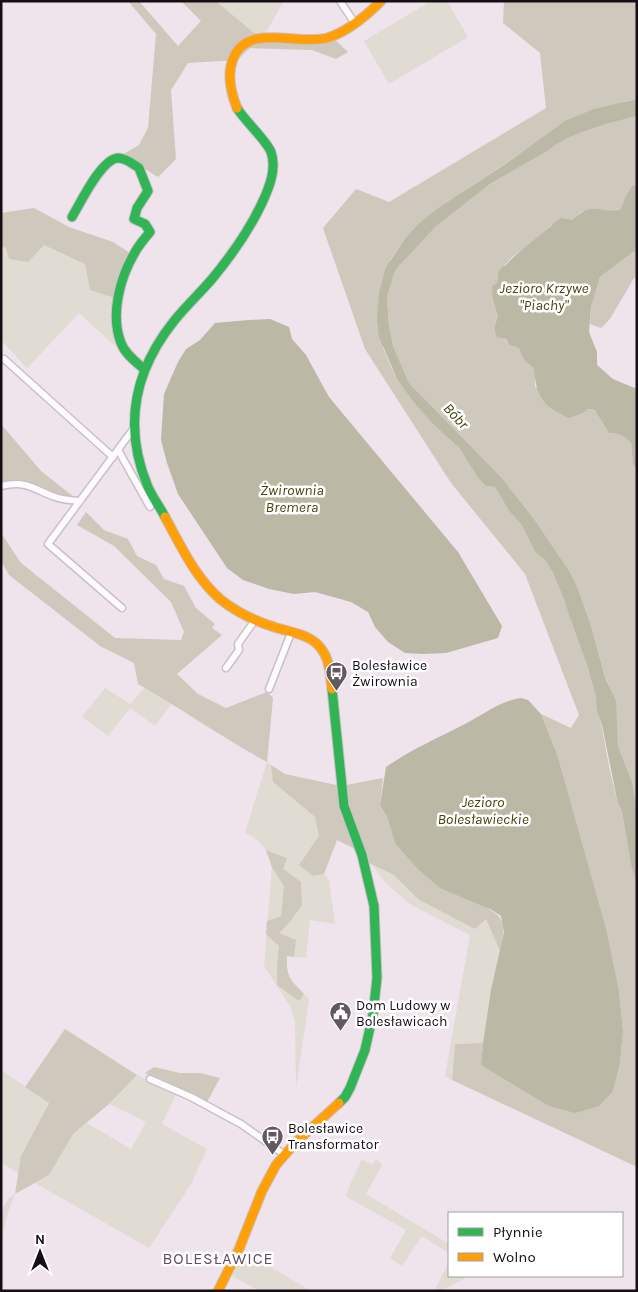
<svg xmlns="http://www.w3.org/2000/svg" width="638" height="1292" viewBox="0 0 638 1292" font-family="Karla,sans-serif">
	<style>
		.green { fill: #e1dcd3 }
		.forest { fill: #cec9bc }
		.water { fill: #bbb8a5 }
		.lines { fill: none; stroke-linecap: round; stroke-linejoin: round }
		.street-casing { stroke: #cbc0c8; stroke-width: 9 }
		.fast-casing { stroke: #cbc0c8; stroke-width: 11 }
		.slow-casing { stroke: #cbc0c8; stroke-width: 11 }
		.street { stroke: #fdfbfc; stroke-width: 6 }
		.fast { stroke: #30b455; stroke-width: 9 }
		.slow { stroke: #ff9f0a; stroke-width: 9 }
		.labels { text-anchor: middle; stroke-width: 5; stroke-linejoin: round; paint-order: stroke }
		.poi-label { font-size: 14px; fill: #160e14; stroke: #fff; text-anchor: start }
		.water-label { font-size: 15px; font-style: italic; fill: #46450f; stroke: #fff }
		.quarter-label { font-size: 16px; letter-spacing: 1px; fill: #634f5e; stroke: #fff }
	</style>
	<rect width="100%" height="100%" fill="#efe3ec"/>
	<g class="green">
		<polygon points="216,1 284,1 265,34 254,33"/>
		<polygon points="431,1 447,1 468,37 389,84 364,41"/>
		<polygon points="44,244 86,264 118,299 114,329 115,346 79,313 27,368 1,340 1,246 6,248"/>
		<polygon points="145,687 172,703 155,726 130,708 108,736 82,717 105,688 130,704"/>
		<path d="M267 762 271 765 273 782 315 817 319 836 313 876 324 874 329 880 335 924 310 920 306 958 287 956C285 981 293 983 309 999L296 1089 295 1022 290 1006 264 966 272 867 266 850 258 841 245 832Z"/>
		<polygon points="371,864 394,875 419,900 475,929 486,918 500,951 483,1043 455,1044 452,1080 445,1076 470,935 411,905 386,883"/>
		<polygon points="1,1070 49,1103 21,1156 19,1174 1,1162"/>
		<polygon points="137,1075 176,1094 162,1124 207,1149 191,1184 149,1248 35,1183 49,1175 74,1133 87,1123 131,1149 146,1122 109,1104"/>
		<polygon points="362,1159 372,1165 376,1159 382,1165 366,1194 449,1244 449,1253 422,1236 402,1266 390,1258 406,1230 345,1196"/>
		<polygon points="15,1194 6,1218 1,1248 1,1210 9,1198"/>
		<polygon points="244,1251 311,1291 259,1291 232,1276"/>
		<polygon points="449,1262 449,1276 469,1276 441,1291 434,1291"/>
	</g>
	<g class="forest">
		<polygon points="128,1 139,1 178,46 201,21 181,1 216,1 254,33 330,35 348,52 336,59 312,50 250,48 237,60 188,63 171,90 176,159 158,177 122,155 139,145 148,128 156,34"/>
		<polygon points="504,1 637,1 637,99 626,101 521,153 473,185 416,226 406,237 390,260 383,348 392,369 397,379 436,427 460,449 473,468 479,479 486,486 495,487 509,511 521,524 535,552 545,560 553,573 570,615 582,648 596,697 610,771 618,804 622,811 631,865 637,883 637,1167 452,1080 455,1044 483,1043 481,1065 613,1091 620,1064 623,1031 619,991 557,754 541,714 571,728 579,715 525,574 451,483 365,349 323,228 356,189 389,202 546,108 540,53 503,23"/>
		<path d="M637 116V185L632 186 625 197 621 209 605 211H582L572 220 551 225 538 238 512 257 498 273 497 283 493 300 498 317 495 323 509 345 520 348 524 360 535 368V387L587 409H594L609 433C619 433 624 436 631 443L633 464 637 470V808L632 782 618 746 615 701 606 679 591 626 568 569 534 519 501 477 409 383 392 348 389 326 387 297 395 271 418 244 436 225 490 184 549 150C571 132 609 123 637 116Z"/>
		<polygon points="34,208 69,227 113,242 133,255 118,299 90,290 85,264 44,245 28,262 9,259 6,248 1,246 1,213"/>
		<polygon points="637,251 637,277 634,278 610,319 601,328 590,324 591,307 600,277 633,252"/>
		<polygon points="1,424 41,471 79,501 28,484 1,487"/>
		<path d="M86 512 104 530 128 539 137 556 156 565 164 579 184 586 196 608 215 624 212 628 222 635 177 674 198 694 226 708 267 692 273 698 267 762C223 738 182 709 138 684L134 663 100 646 9 575 1 561V533L21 563 115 638 181 640 184 632 171 602 114 546 77 525Z"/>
		<path d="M271 765 285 774 341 786 383 778 380 805 387 817 395 843 477 903C505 916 507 921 500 951L486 919 475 929 419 900 394 875 371 864 355 849 337 840 324 874 313 876 299 865 319 836 315 817 273 782Z"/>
		<path d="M266 850 287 858 283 869 301 882 302 905 289 923 279 933 296 940 294 957 287 956C286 977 290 979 304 994L299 1001 277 985V966L279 946 266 934 267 921 281 916 284 886 272 867Z"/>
		<polygon points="65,1029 137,1075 109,1104 74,1133 49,1175 15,1194 21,1156 49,1103 25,1087"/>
		<polygon points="154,1067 180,1073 200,1073 220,1078 207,1102 145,1073"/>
	</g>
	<g class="water">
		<path d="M637 99V116C610 123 571 132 549 150L490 184 436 226 398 267 395 271 387 297 389 326 393 347 409 383 501 477 534 519 568 569 577 587 591 626 606 680 616 701 618 746 632 782 637 808V885L631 865 622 811 618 804 602 725 597 710 596 697 587 665 564 600 553 573 545 560 535 552 521 524 509 511 495 487 486 486 479 479 460 449 435 426 416 405 397 379 379 337 377 319 379 293 386 267 406 237 417 225 437 209 514 158 565 121 594 109Z"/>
		<path d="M637 185V251L633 252 600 277 591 307 589 332 597 352V365L613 379 637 389V470L633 464 631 443C624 436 619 433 609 433L594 409H587L583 413 569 418C542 406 536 396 534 368L524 360 519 348 509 345 506 339 497 337C494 329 494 325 498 317L493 300 492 286 497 283 498 273 502 267 505 266C515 254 527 246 539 236 547 230 553 223 561 218L572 220C594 199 597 215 621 209L625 197 632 186Z"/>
		<polygon points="270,319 289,327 292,339 306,355 329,397 458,552 502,626 498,638 446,653 422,654 405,653 388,642 375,627 368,612 351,602 315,592 294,594 269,589 243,580 227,568 178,494 167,463 161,440 164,394 178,362 186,349 200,340 215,323 249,320"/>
		<path d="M521 698 528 700 541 714 557 754 606 929 619 991 623 1031 620 1064 613 1091 599 1106 575 1113 549 1106 481 1065 483 1043 491 990 504 932 501 916 492 910 440 888 417 868 395 843 387 817 380 805 386 767C410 750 438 738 465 724 483 715 500 701 521 698Z"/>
	</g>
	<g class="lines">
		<defs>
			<g id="street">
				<polyline points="340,1 354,22"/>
				<polyline points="4,359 113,457"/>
				<polyline points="118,450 150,507"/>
				<path d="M1 486C27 480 33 489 55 497 63 500 71 500 79 501"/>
				<polyline points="122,608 48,544 134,428"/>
				<polyline points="226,668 239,650 238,644 255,620"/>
				<polyline points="269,689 291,633"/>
				<polyline points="150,1079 191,1097 241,1124 285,1155"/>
			</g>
			<g id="fast">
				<path d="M72 217C80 204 101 159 118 158 126 158 133 164 139 168L148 191 137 208 134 219 145 224 150 232C144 239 138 246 134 254 120 278 110 315 121 343 125 354 136 362 144 369"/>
				<path d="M165 517C160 507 153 498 148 487 123 427 134 371 174 321 186 306 200 293 212 279 231 256 249 231 262 203 269 188 277 169 271 152 267 141 244 120 237 108"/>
				<polyline points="332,689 344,806 362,855 374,906 377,978 373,1014 365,1050 350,1088 345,1097 339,1103"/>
			</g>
			<g id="slow">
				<path d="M237 108C231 93 227 74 233 59 247 22 298 46 327 38 347 32 366 16 381 1"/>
				<path d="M165 517C181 546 195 577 220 599 236 612 255 621 274 627 289 632 309 634 319 646 330 658 330 674 332 689"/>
				<polyline points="218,1291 239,1249 262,1191 276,1165 296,1142 339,1103"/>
			</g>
		</defs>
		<use href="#street" class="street-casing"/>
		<use href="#fast" class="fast-casing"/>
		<use href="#slow" class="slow-casing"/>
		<use href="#street" class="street"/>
		<use href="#fast" class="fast"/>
		<use href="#slow" class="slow"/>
	</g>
	<defs>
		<symbol id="bus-pin" viewBox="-11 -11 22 30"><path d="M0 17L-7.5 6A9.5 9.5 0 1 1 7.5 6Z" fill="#625960" stroke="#fff"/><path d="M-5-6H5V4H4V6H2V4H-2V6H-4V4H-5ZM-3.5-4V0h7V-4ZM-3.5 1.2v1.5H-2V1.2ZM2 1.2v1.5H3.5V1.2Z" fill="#fff"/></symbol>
		<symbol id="civic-pin" viewBox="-11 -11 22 30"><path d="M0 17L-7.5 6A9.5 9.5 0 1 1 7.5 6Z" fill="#625960" stroke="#fff"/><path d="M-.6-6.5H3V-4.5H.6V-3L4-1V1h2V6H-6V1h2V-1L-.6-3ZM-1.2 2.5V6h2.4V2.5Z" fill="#fff"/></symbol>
	</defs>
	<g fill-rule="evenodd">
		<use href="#bus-pin" x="324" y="660" width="25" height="34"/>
		<use href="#civic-pin" x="328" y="1000" width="25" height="34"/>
		<use href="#bus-pin" x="260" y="1124" width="25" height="34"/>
	</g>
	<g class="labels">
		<g class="poi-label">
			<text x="352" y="670">Bolesławice<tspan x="352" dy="16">Żwirownia</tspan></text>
			<text x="356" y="1010">Dom Ludowy w<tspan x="356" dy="16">Bolesławicach</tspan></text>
			<text x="288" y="1133">Bolesławice<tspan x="288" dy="16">Transformator</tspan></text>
		</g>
		<g class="water-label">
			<text x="544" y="293">Jezioro Krzywe<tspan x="544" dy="17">"Piachy"</tspan></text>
			<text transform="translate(456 416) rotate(47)" y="5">Bóbr</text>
			<text x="292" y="495">Żwirownia<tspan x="292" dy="17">Bremera</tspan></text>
			<text x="483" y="807">Jezioro<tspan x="483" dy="17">Bolesławieckie</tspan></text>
		</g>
		<g class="quarter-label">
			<text x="218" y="1264">BOLESŁAWICE</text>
		</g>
	</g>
	<rect width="638" height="1292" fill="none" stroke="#160e14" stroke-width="5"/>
	<rect x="448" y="1212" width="175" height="65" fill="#ffffff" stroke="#a29fa1"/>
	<rect x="458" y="1228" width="25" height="8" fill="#30b455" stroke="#a29fa1"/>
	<text x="493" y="1237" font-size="15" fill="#160e14">Płynnie</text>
	<rect x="458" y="1253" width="25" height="8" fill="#ff9f0a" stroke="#a29fa1"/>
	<text x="493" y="1262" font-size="15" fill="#160e14">Wolno</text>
	<g transform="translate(40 1252)" stroke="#ffffff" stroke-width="4" paint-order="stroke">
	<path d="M0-4L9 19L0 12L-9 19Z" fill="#160e14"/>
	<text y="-8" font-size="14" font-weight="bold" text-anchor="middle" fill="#160e14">N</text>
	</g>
</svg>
